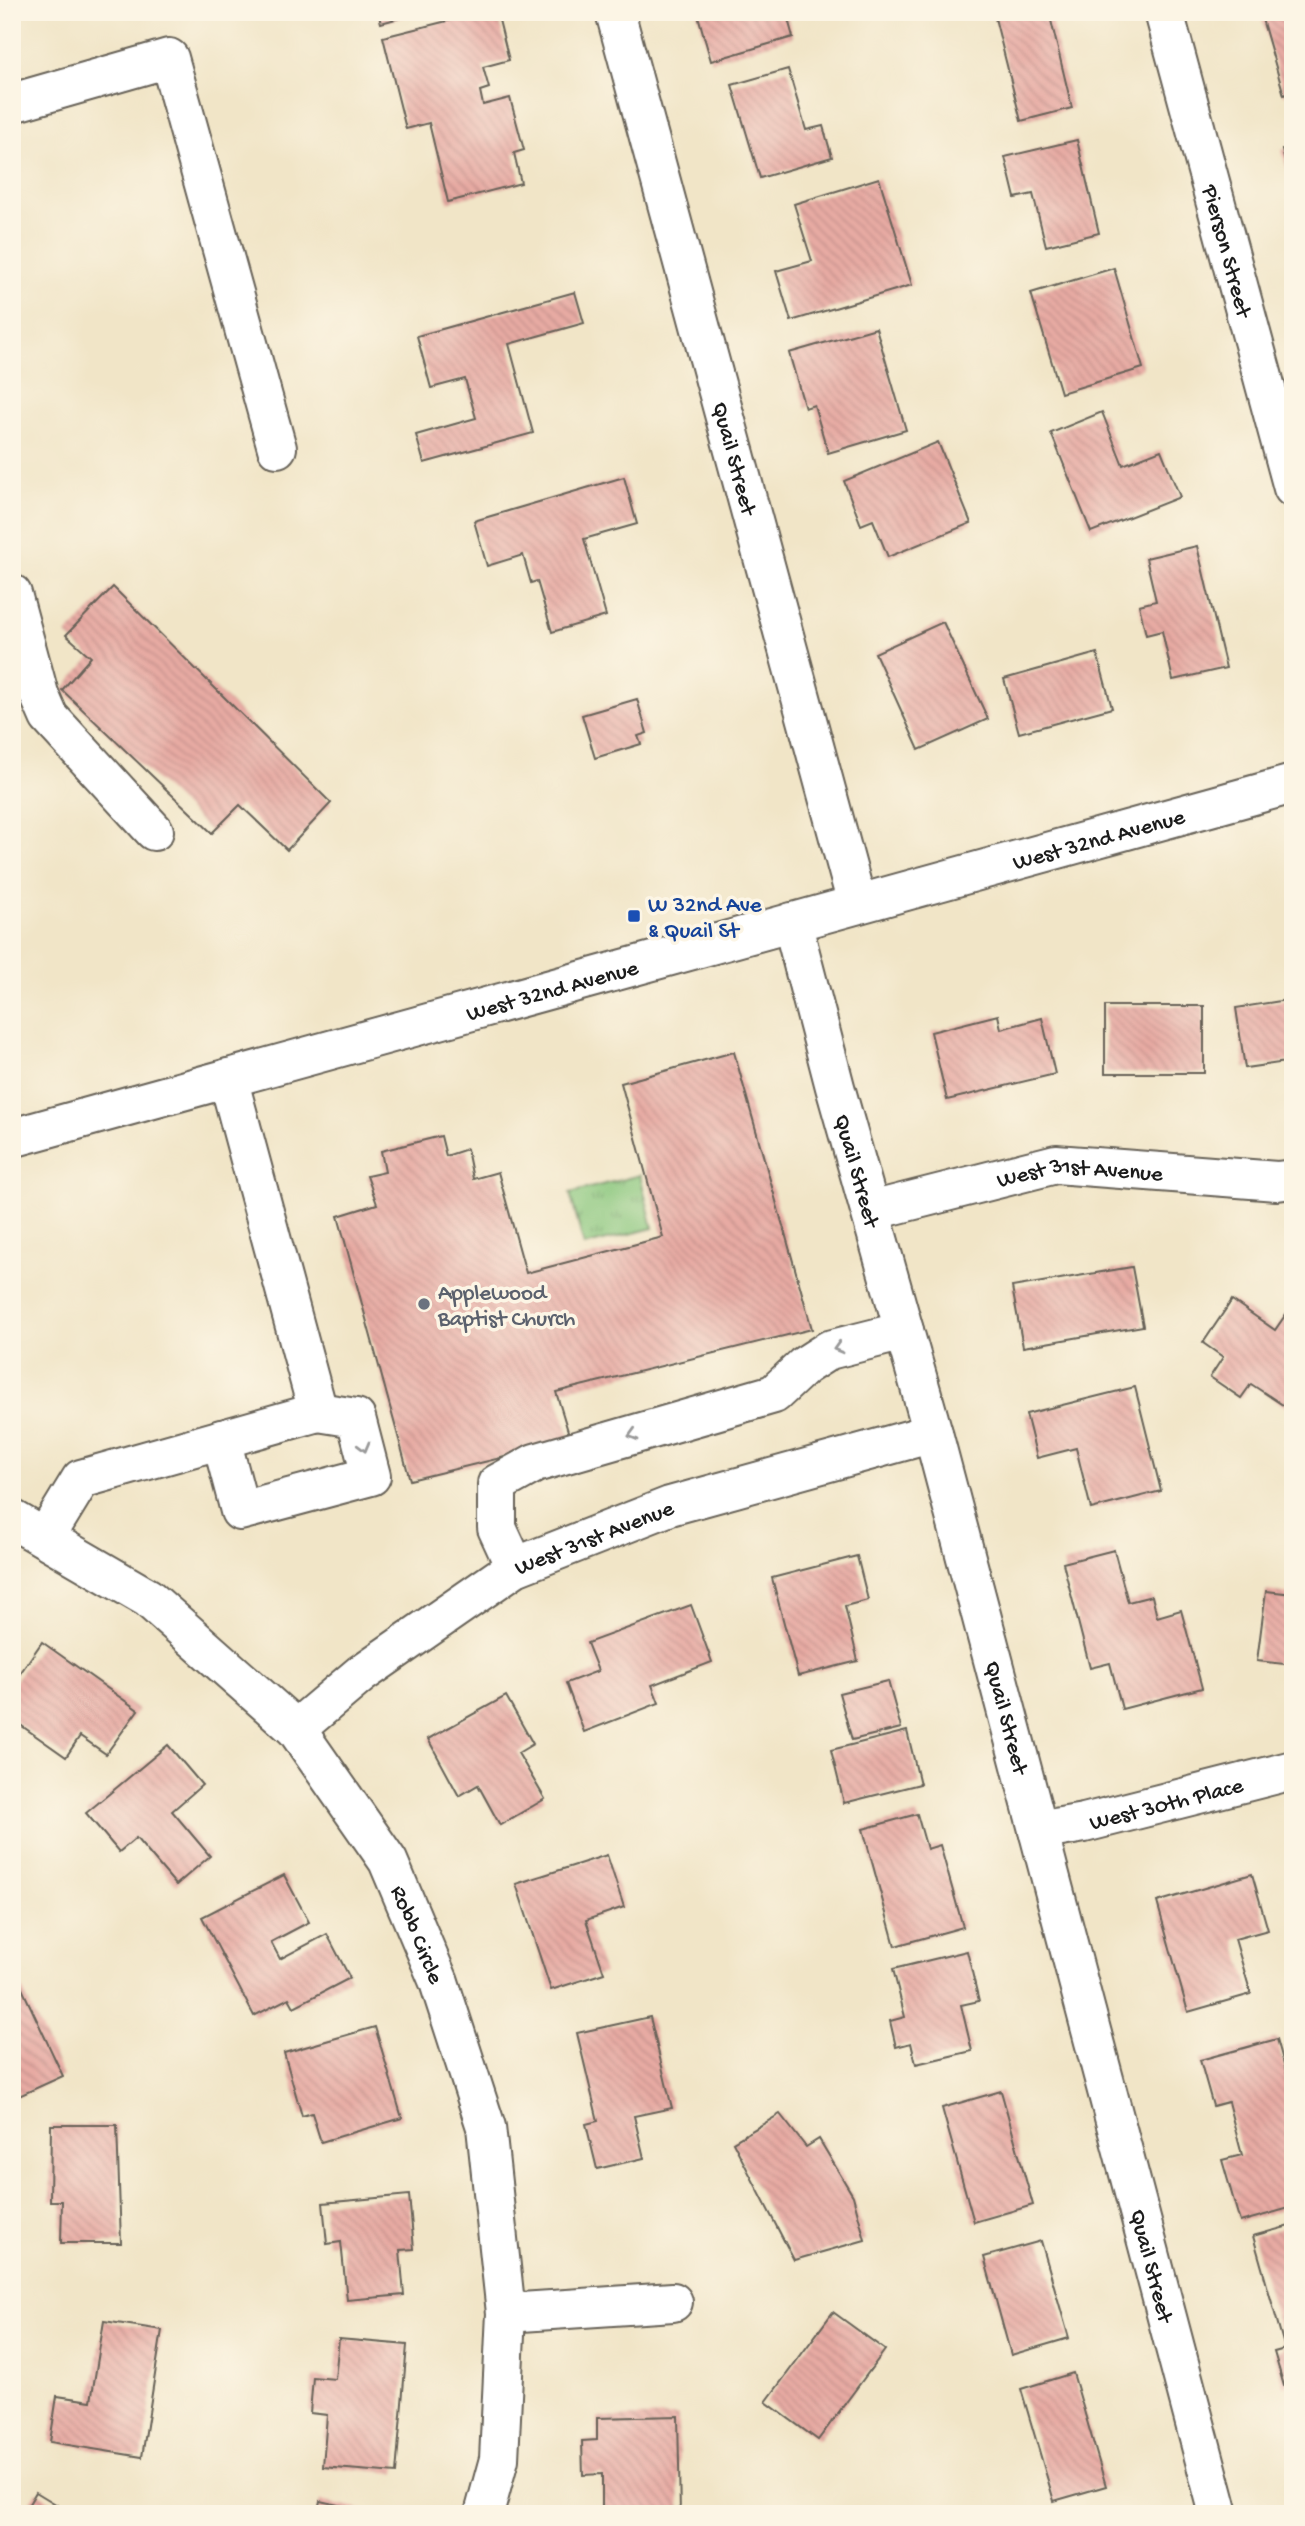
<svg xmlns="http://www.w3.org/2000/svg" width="1305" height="2526" viewBox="0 0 1305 2526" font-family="'Gochi Hand',sans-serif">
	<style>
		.grass { fill: url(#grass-tufts); stroke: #52714c; stroke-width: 2 }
		.building { fill: url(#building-back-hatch) }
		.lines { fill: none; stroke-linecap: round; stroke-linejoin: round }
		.minor-casing { stroke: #676258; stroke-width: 42 }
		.minor { stroke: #fff; stroke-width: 38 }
		.oneway { stroke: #999 }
		.transit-dot { fill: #1a4fb4; stroke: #fcf5e5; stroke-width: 2.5 }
		.worship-dot { fill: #6b7280; stroke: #fcf5e5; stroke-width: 2.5 }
		.labels { text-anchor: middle; stroke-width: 7; stroke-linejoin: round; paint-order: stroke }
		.street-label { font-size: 23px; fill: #1c1c1c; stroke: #fcf5e5 }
		.transit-label { font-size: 23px; fill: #164399; stroke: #fcf5e5; text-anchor: start }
		.worship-label { font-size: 23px; fill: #5b616d; stroke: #fcf5e5; text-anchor: start }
	</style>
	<defs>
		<pattern id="grass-tufts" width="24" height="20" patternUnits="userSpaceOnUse" patternTransform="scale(1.75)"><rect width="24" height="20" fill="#88c67c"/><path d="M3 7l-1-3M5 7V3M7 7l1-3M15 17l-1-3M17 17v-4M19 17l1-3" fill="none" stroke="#6ea065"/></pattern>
		<pattern id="building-back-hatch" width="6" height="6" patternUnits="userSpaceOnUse" patternTransform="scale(1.75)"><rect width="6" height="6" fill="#e7aaa3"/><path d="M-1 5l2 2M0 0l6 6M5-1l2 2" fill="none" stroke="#c6928c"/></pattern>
	</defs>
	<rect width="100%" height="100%" fill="#fcf5e5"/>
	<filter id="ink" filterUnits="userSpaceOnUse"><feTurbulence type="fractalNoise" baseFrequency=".0143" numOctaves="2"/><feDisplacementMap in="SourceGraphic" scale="14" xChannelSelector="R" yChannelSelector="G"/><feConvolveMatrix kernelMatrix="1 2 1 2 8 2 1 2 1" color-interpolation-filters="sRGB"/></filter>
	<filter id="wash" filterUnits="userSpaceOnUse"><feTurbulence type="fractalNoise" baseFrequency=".00686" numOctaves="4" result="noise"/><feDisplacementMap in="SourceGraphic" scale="28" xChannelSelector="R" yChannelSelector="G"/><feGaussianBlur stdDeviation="1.57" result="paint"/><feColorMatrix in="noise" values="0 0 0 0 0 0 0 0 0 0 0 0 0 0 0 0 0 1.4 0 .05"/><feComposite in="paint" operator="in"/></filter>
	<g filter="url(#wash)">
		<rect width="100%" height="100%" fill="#f1e5c7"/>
		<polygon class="grass" points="640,1175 653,1228 584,1246 570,1193"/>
		<g id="blocks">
			<g class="building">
				<polygon points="378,12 418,12 418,13 381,23"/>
				<polygon points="483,12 497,12 509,60 483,67 489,88 480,91 483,105 510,98 524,150 514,153 521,183 448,202 429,123 406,129 383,37"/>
				<polygon points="697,12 786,12 793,37 711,61"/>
				<polygon points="1002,12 1049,12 1072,108 1021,121 994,14"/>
				<polygon points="1260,12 1293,12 1293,93 1284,95"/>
				<polygon points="788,69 806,130 823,126 832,157 760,178 732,85"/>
				<polygon points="1077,140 1099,233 1046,246 1033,194 1015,198 1005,157"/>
				<polygon points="1293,147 1293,188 1292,188 1282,150"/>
				<polygon points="879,178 912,285 791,321 776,271 812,261 794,204"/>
				<polygon points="1114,268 1143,368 1061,393 1031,293"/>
				<polygon points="575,292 584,323 509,344 533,433 424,463 416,435 476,418 465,379 431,388 417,336"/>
				<polygon points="876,328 906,430 828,453 814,405 805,408 789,353"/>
				<polygon points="1102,412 1123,465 1161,450 1180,497 1091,532 1051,433"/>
				<polygon points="938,442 971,523 888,557 873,520 861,525 844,481"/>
				<polygon points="624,477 637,524 584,539 606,616 552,632 537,581 531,583 523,555 487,566 474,521"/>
				<polygon points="1197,546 1226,668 1173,680 1162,631 1146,635 1139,605 1156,601 1146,558"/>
				<polygon points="113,587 331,803 287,850 240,805 212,833 62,690 91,657 66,635"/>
				<polygon points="943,622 988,719 919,750 875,653"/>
				<polygon points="1097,653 1112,708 1019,733 1004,679"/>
				<polygon points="637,699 647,733 638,736 641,744 595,758 582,715"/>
				<polygon points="1293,999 1293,1061 1245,1068 1236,1008"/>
				<rect x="1105" y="1006" width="99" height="67"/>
				<polygon points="998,1015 1001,1029 1042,1018 1055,1074 947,1100 931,1032"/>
				<polygon points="734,1052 812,1329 556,1392 571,1441 410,1480 338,1216 377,1204 367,1176 385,1172 381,1151 441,1136 446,1156 467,1149 473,1179 498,1172 526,1273 663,1237 621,1083"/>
				<polygon points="1132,1267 1143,1326 1023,1347 1012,1287"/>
				<polygon points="1232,1300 1275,1330 1293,1304 1293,1403 1289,1409 1251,1384 1241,1398 1210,1377 1223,1357 1203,1343"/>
				<polygon points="1135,1387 1161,1491 1091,1509 1076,1448 1037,1458 1026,1414"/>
				<polygon points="1114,1550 1128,1602 1152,1596 1157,1617 1181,1610 1202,1688 1122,1709 1110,1663 1090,1668 1063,1563"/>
				<polygon points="857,1556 868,1600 845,1606 858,1661 798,1676 772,1578"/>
				<polygon points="1266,1591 1293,1594 1293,1665 1257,1661"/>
				<polygon points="691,1605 712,1662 652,1685 659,1703 584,1732 566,1683 598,1671 587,1643"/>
				<polygon points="42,1642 138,1710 106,1754 80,1736 66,1757 12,1719 12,1685"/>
				<polygon points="888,1681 901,1728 852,1740 839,1693"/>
				<polygon points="506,1696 533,1744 518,1753 545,1799 500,1825 478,1785 459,1796 428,1739"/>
				<polygon points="907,1731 920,1784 844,1803 831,1750"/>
				<polygon points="168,1745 202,1785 172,1811 210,1856 176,1885 136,1838 119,1852 86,1813"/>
				<polygon points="917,1814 927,1849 940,1845 963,1927 895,1946 863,1829"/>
				<polygon points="607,1855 624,1907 586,1920 604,1973 551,1990 516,1884"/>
				<polygon points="1252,1874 1268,1930 1235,1939 1251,1994 1188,2012 1157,1902"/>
				<polygon points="284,1875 309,1922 271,1942 280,1959 327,1934 350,1978 294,2007 289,1998 254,2016 202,1917"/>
				<polygon points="967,1951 979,2001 961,2005 972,2051 916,2064 911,2043 896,2047 890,2021 905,2017 893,1969"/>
				<polygon points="12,1967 63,2076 19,2096 12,2082"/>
				<polygon points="650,2017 672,2108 634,2116 644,2158 597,2169 586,2124 598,2121 577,2033"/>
				<polygon points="375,2027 402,2118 321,2142 312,2113 302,2116 284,2053"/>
				<polygon points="1277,2039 1293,2096 1293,2207 1240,2222 1222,2160 1242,2155 1228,2102 1213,2106 1200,2060"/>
				<polygon points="1001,2091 1033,2205 974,2222 942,2108"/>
				<polygon points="780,2114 806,2147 819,2139 853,2196 865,2240 794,2260 733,2142"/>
				<polygon points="51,2125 117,2125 121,2243 61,2243 62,2201 50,2201"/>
				<polygon points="409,2195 414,2249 400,2250 404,2295 347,2300 341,2242 327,2244 323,2203"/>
				<polygon points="1293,2225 1293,2383 1284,2386 1274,2352 1285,2349 1253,2236"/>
				<polygon points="1041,2241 1069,2338 1011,2355 984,2257"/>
				<polygon points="833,2312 885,2350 818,2440 766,2402"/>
				<polygon points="104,2321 162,2330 142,2457 50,2442 57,2396 91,2401"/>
				<polygon points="339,2339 407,2345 396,2473 323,2467 327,2415 310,2413 313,2377 335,2379"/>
				<polygon points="1073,2373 1106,2486 1054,2501 1021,2389"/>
				<polygon points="678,2416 680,2514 602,2514 602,2474 583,2475 582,2441 597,2440 597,2418"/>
				<polygon points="36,2492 72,2514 23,2514"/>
				<polygon points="320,2501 375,2513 374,2514 317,2514"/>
			</g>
		</g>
	</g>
	<g filter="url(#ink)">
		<use href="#blocks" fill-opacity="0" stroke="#676258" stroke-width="2"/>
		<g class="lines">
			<defs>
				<g id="minor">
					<path id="s1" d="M615 12 857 904"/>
					<path id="s2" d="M1164 12 1293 488"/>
					<polyline points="12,103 169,58 277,448"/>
					<polyline points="12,594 39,694 49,717 154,831"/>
					<path id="s3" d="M792 922 835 1087 933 1433 1219 2514"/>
					<path id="s4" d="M12 1138 1293 784"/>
					<path id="s5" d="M871 1211 1056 1164 1277 1181 1293 1179"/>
					<polyline points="221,1439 240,1511 371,1476 356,1418 318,1412"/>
					<path id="s6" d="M12 1519 148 1598 296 1729 388 1861 439 1982 486 2127 506 2313 499 2459 484 2514"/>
					<polyline points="45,1538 81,1479 318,1412 228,1078"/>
					<polyline points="515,1567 497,1528 497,1484 535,1463 774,1394 804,1366 829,1350 904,1331"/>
					<path id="s7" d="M296 1729 361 1674 515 1567 670 1506 933 1433"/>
					<path id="s8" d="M1038 1831 1084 1823 1293 1770"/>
					<polyline points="506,2313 673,2302"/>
				</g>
			</defs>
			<use href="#minor" class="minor-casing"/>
			<use href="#minor" class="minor"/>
		</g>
		<defs><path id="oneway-chevron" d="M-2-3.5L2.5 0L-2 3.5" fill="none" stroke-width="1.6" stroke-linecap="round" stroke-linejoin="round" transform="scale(1.75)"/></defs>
		<g class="oneway">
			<use href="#oneway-chevron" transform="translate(838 1348) rotate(164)"/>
			<use href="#oneway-chevron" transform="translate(633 1435) rotate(164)"/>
			<use href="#oneway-chevron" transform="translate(364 1447) rotate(75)"/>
		</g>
	</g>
	<rect class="transit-dot" x="627" y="909" width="14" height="14" rx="3.5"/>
	<circle class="worship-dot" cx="424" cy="1304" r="7"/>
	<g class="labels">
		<g class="street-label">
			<text dy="8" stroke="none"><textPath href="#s2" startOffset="247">Pierson Street</textPath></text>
			<text dy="8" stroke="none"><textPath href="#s1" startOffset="462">Quail Street</textPath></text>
			<text dy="8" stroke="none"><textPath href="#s4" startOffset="1127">West 32nd Avenue</textPath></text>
			<text dy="8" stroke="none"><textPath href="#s4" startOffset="560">West 32nd Avenue</textPath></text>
			<text dy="8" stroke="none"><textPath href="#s3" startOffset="257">Quail Street</textPath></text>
			<text dy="8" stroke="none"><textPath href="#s5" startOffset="214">West 31st Avenue</textPath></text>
			<text dy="8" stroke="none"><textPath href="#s7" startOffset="357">West 31st Avenue</textPath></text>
			<text dy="8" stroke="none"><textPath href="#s3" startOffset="824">Quail Street</textPath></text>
			<text dy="8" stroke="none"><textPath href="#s8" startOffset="131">West 30th Place</textPath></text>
			<text dy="8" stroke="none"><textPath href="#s6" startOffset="595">Robb Circle</textPath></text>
			<text dy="8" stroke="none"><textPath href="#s3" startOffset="1391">Quail Street</textPath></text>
		</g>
		<g class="transit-label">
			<text x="648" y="911">W 32nd Ave<tspan x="648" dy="26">&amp; Quail St</tspan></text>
		</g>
		<g class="worship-label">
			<text x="438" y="1299">Applewood<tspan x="438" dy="26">Baptist Church</tspan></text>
		</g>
	</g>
	<rect width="1305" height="2526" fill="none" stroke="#fcf5e5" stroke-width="42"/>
</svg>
